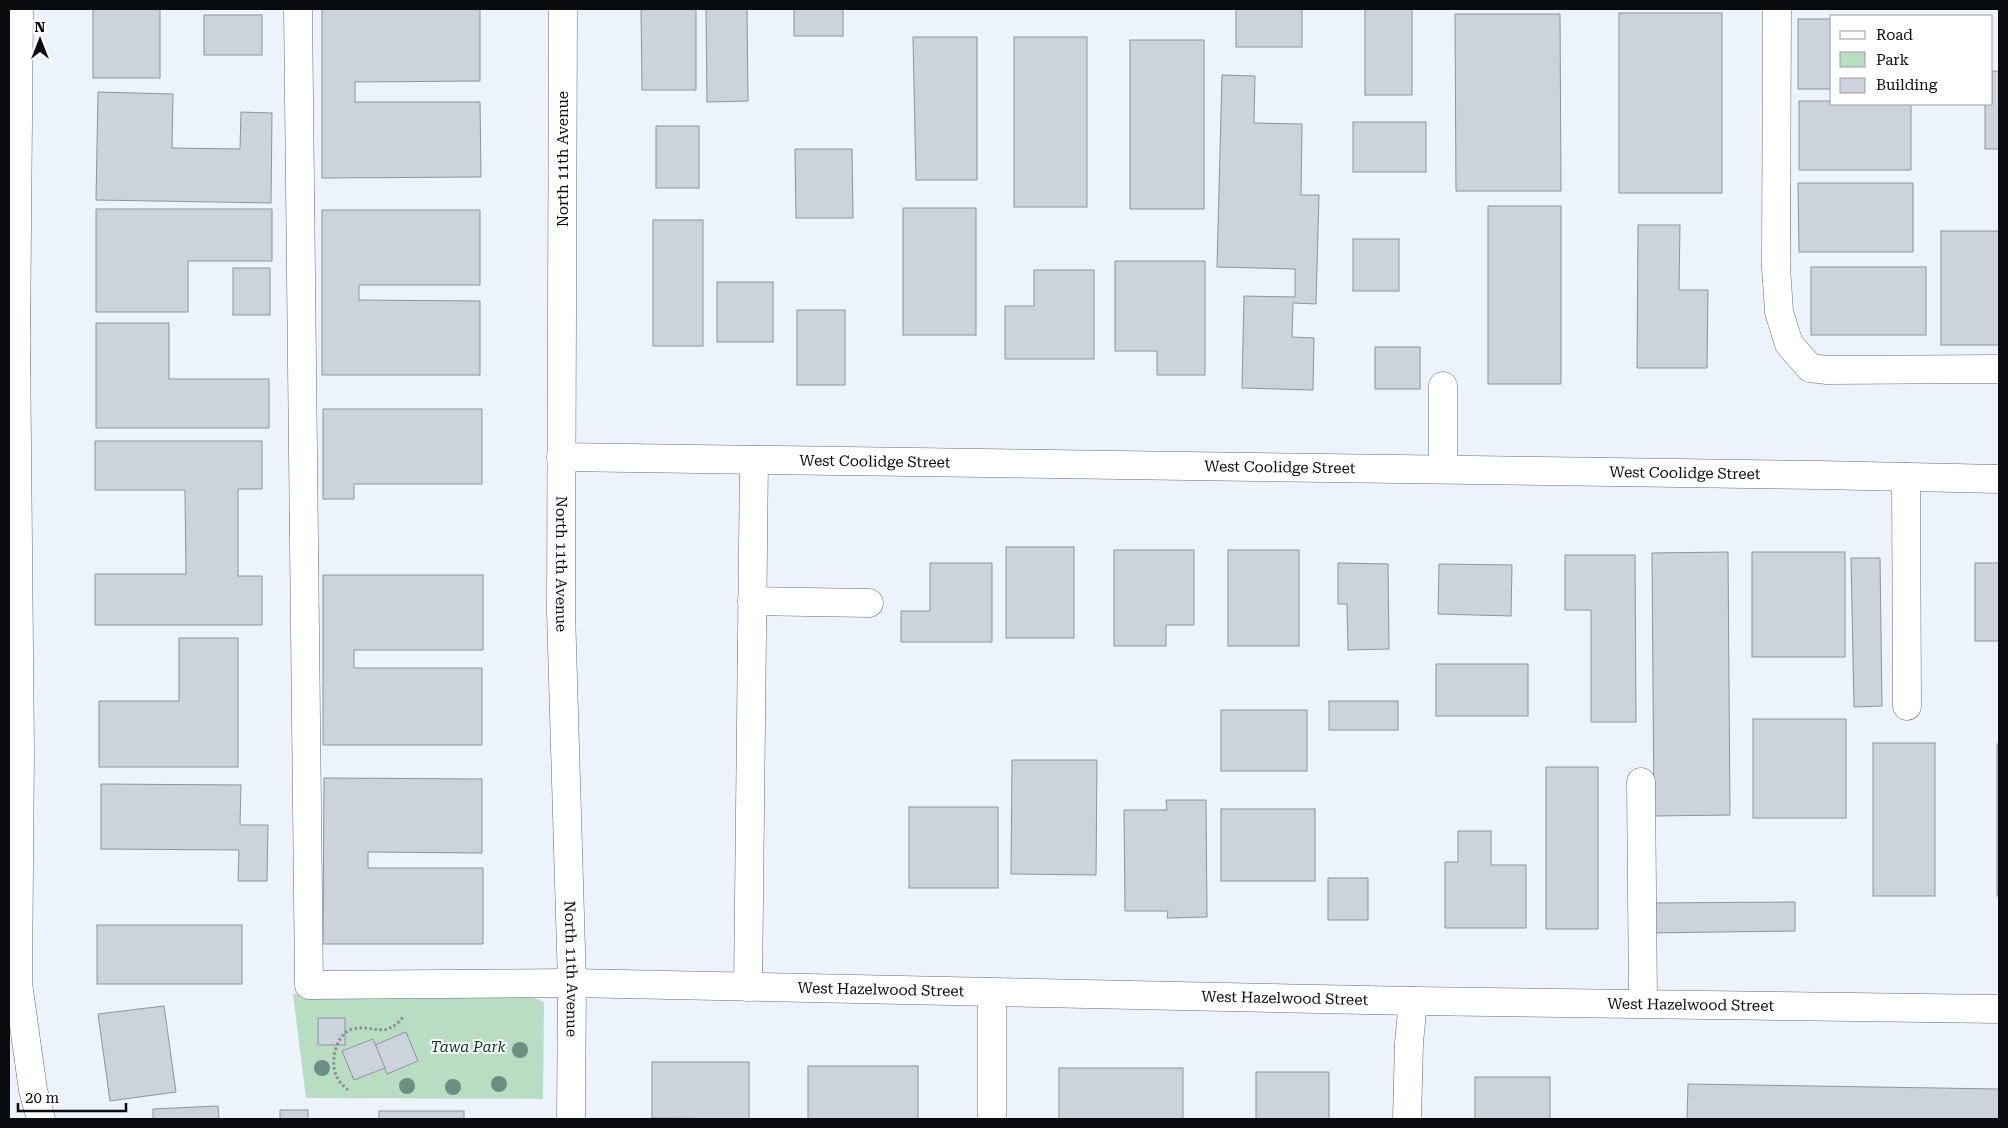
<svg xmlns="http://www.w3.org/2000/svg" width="2008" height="1128" viewBox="0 0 2008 1128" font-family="'Roboto Serif',serif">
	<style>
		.green { fill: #b9ddc3 }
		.building { fill: #cdd3dd; stroke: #8e939c }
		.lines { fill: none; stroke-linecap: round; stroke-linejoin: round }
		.minor-casing { stroke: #676c75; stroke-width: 29 }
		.path { stroke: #8b8e96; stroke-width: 3; stroke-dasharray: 2.5 2.5; stroke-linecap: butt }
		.minor { stroke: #fff; stroke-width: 28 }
		.tree { fill: #6d8e83 }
		.labels { text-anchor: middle; stroke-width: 4; stroke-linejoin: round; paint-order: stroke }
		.street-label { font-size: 15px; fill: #0a0b0f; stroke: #fff }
		.park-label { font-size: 15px; font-style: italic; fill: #043c1f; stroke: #fff }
	</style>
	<rect width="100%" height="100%" fill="#edf3fd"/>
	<polygon class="green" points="293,994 531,997 544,1002 543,1099 306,1098"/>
	<g class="building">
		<rect x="93" y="9" width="67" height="69"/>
		<polygon points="322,9 480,9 480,81 355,82 355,102 480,102 481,177 322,178"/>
		<polygon points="641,9 696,9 696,90 642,90"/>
		<polygon points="706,9 747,9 748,101 707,102"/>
		<rect x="794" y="9" width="49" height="27"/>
		<rect x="1236" y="9" width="66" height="38"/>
		<rect x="1365" y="9" width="47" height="86"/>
		<rect x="1619" y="13" width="103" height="180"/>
		<polygon points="1455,14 1560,14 1561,191 1456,191"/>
		<rect x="204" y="15" width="58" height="40"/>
		<rect x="1798" y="19" width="34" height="70"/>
		<polygon points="913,37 977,37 977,180 916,180"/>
		<rect x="1014" y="37" width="73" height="170"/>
		<rect x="1130" y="40" width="74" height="169"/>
		<polygon points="1992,71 1999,71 1999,149 1985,149 1985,104 1992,104"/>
		<polygon points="1222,75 1255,76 1254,123 1302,124 1301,195 1319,195 1316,304 1293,303 1292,337 1314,338 1313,390 1242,388 1244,296 1295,297 1295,269 1217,267"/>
		<polygon points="98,92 173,94 172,148 240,149 241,112 272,113 271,203 96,200"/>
		<polygon points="1799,101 1832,101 1832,104 1911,104 1911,170 1799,170"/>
		<rect x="1353" y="122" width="73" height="50"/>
		<rect x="656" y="126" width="43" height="62"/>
		<polygon points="795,149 852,149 853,218 796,218"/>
		<polygon points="1798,183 1913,183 1913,252 1799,252"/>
		<rect x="1488" y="206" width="73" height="178"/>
		<rect x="903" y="208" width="73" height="127"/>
		<polygon points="96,209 272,209 272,261 188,261 188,312 96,312"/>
		<polygon points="322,210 480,210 480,285 359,285 359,300 480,301 480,375 322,375"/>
		<rect x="653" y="220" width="50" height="126"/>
		<polygon points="1638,225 1680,225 1679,290 1708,290 1707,368 1637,368"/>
		<rect x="1941" y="231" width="58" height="114"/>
		<rect x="1353" y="239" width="46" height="52"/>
		<polygon points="1115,261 1205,261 1205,375 1157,375 1157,351 1115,351"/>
		<rect x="1811" y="267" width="115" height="68"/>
		<rect x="233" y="268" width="37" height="47"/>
		<polygon points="1034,270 1094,270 1094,359 1005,359 1005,306 1034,306"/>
		<rect x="717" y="282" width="56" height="60"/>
		<rect x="797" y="310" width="48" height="75"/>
		<polygon points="96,323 169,323 169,379 269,379 269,428 96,428"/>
		<rect x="1375" y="347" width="45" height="42"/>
		<polygon points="323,409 482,409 482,484 354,484 354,499 323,499"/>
		<polygon points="95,441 262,441 262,489 238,489 238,576 262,576 262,625 95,625 95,574 186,574 185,490 95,490"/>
		<rect x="1006" y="547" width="68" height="91"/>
		<polygon points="1114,550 1194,550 1194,625 1166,625 1166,646 1114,646"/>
		<rect x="1228" y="550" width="71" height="96"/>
		<polygon points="1728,552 1730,815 1654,816 1652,553"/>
		<rect x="1752" y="552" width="93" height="105"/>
		<polygon points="1565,555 1635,555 1636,722 1591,722 1591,610 1565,610"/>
		<polygon points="1851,558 1880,558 1882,706 1854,707"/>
		<polygon points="930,563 992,563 992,642 901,642 901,611 930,611"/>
		<polygon points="1338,563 1388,564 1389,649 1348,650 1347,604 1338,604"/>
		<rect x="1975" y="563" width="24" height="78"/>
		<polygon points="1439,564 1512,565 1511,616 1438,614"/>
		<polygon points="323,575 483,575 483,650 354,650 354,668 482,668 482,745 323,745"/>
		<polygon points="179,638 238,638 238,767 99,767 99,701 179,701"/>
		<rect x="1436" y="664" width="92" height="52"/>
		<rect x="1329" y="701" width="69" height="29"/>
		<rect x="1221" y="710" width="86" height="61"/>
		<rect x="1753" y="719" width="93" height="99"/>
		<rect x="1873" y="743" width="62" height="153"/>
		<rect x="1997" y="744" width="2" height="152"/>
		<polygon points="1012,760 1097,760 1096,875 1011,874"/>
		<rect x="1546" y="767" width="52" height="162"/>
		<polygon points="324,778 482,779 482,853 368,852 368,868 483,868 483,944 323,944"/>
		<polygon points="101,784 241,785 240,825 268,825 267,881 238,881 239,850 101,849"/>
		<polygon points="1166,800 1206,800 1207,917 1167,918 1168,911 1125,911 1124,810 1167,810"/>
		<rect x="909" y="807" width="89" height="81"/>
		<rect x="1221" y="809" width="94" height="72"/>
		<polygon points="1458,831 1491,831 1491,865 1526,865 1526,928 1445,928 1445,862 1458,862"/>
		<rect x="1328" y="878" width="40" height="42"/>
		<polygon points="1795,902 1795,931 1648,933 1648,903"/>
		<rect x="97" y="925" width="145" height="59"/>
		<polygon points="164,1006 176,1092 110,1101 98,1014"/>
		<rect x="318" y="1018" width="27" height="27"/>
		<polygon points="406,1032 418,1061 387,1074 375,1045"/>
		<polygon points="373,1039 385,1068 354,1080 342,1051"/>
		<polygon points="652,1062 749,1062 749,1119 652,1118"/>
		<rect x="808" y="1066" width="110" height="53"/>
		<rect x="1059" y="1068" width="124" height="51"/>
		<rect x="1256" y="1072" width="73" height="47"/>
		<rect x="1475" y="1077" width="75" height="42"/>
		<polygon points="1688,1084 1999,1089 1999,1119 1687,1119"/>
		<polygon points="218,1106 219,1119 153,1119 153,1109"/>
		<rect x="280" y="1110" width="28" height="9"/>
		<rect x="379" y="1111" width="85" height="8"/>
	</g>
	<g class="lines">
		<defs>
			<g id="minor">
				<polyline points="19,9 16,341 20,751 18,983 33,1090 41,1119"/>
				<path id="s1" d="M298 9 309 985 572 983 1413 1001 1999 1009"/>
				<path id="s2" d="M563 9 561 612 572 983 571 1119"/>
				<polyline points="1777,9 1776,267 1779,312 1789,344 1810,368 1827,370 1999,369"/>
				<polyline points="1443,386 1443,469"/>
				<path id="s3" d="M561 457 1820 475 1999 479"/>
				<polyline points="1906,477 1907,706"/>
				<polyline points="752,601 869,603"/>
				<polyline points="1641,782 1643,1003"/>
				<polyline points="748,987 754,460"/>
				<polyline points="992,993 992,1119"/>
				<polyline points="1407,1119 1409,1043 1413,1001"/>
			</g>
		</defs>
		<use href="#minor" class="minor-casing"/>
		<path class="path" d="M348 1090C344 1086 338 1081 336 1075 330 1061 336 1033 353 1029 374 1024 385 1040 403 1017"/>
		<use href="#minor" class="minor"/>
	</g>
	<g class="tree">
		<circle cx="520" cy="1050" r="8"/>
		<circle cx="322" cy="1068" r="8"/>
		<circle cx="499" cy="1084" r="8"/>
		<circle cx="407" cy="1086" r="8"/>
		<circle cx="453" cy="1087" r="8"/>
	</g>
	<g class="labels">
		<g class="street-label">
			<text transform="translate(563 159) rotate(-90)" y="5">North 11th Avenue</text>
			<text dy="5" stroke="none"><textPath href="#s3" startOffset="314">West Coolidge Street</textPath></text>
			<text dy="5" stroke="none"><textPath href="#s3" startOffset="719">West Coolidge Street</textPath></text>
			<text dy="5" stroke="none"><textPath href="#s3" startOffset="1124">West Coolidge Street</textPath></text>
			<text dy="5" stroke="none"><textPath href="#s2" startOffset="555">North 11th Avenue</textPath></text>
			<text dy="5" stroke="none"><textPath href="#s2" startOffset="960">North 11th Avenue</textPath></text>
			<text dy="5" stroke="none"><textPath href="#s1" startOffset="1548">West Hazelwood Street</textPath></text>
			<text dy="5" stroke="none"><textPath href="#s1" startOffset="1952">West Hazelwood Street</textPath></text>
			<text dy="5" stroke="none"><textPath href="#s1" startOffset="2358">West Hazelwood Street</textPath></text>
		</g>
		<g class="park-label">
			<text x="468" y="1052">Tawa Park</text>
		</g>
	</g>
	<rect width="2008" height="1128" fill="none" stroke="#0a0b0f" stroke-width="20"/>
	<rect x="1830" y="15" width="162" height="90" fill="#ffffff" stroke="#9d9d9f"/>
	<rect x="1840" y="31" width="25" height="8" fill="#ffffff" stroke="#9d9d9f"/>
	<text x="1876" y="40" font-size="15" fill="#0a0b0f">Road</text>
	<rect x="1840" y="52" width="25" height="15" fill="#b9ddc3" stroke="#9d9d9f"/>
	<text x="1876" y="65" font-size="15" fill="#0a0b0f">Park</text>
	<rect x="1840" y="78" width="25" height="15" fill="#cdd3dd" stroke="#9d9d9f"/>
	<text x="1876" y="90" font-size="15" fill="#0a0b0f">Building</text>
	<g transform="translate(40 40)" stroke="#ffffff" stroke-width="4" paint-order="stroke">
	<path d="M0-4L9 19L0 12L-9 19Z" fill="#0a0b0f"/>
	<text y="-8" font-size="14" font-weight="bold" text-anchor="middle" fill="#0a0b0f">N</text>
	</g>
	<path d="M18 1103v8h108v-8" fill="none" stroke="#0a0b0f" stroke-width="2.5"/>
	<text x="25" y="1103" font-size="15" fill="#0a0b0f" stroke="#ffffff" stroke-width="4" paint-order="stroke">20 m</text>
</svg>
